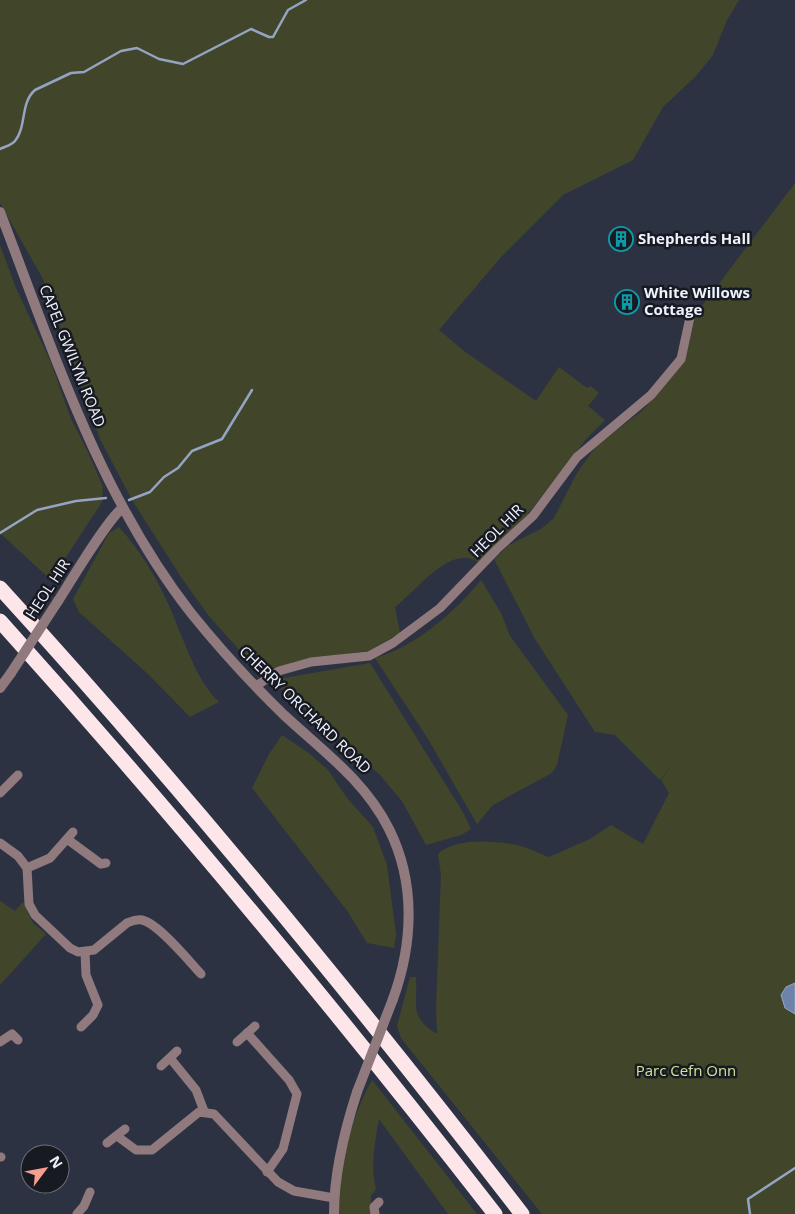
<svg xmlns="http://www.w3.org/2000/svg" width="795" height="1214" viewBox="0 0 795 1214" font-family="'Open Sans',sans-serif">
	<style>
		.green { fill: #41462b }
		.water { fill: #6f83aa; stroke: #95a4c3 }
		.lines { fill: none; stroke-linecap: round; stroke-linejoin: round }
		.stream { stroke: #95a4c3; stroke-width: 2.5 }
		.minor { stroke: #917a7e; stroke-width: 9 }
		.tertiary { stroke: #917a7e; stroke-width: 10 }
		.motorway { stroke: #fde6ea; stroke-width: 15 }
		.tertiary-bridge { stroke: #917a7e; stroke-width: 10 }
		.labels { text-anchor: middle; stroke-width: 5; stroke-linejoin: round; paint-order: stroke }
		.poi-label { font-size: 15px; font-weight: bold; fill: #eef2fd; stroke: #181a22; text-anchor: start }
		.street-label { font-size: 15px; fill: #eef2fd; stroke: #181a22 }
		.park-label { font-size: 15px; fill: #d4e29a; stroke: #181a22 }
	</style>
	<rect width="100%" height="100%" fill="#2d3243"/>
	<g class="green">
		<path d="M0 0H739L727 20 713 55 696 76 663 107 633 160 563 195 501 257 439 330 464 351 536 401 559 367 587 388 591 386 599 393 588 406 605 420 587 438 527 515 478 562C451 543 415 592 395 607L400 633 369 651 320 658 259 672 208 615 181 577 132 500 100 439 43 279 0 203Z"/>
		<path d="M795 183V1214H542L401 1038 397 1026 410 977H416C418 1006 408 1016 437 1034L436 1008 441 875 438 854C455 838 490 841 512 844 525 846 538 853 549 857L590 839 611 825 643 844 669 793 661 780 672 765 660 780 615 735 595 732 535 639 494 559 509 545 541 529 554 518 577 473 597 445 642 411 685 360 696 314Z"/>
		<polygon points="0,245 16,288 51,363 71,419 87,450 103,487 102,502 51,580 0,533"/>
		<path d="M119 527C140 550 158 580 170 608 183 637 196 681 219 702L190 717 149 675 79 612 73 599 109 533Z"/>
		<path d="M481 580 501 613 510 636 568 715 557 765 552 773 493 805 477 824 428 739 375 658C415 647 455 612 481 580Z"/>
		<polygon points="370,663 464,814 471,829 461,835 426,845 402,801 380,775 275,683 284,678"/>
		<polygon points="282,735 310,754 328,770 347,798 373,827 387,865 396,934 394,948 367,943 348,912 252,788 269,754"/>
		<polygon points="0,901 15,911 23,902 33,923 46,934 0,985"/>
		<path d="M372 1080 477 1214H448L379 1119C375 1141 370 1166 376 1189L371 1196 372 1214H338C341 1166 348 1123 372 1080Z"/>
	</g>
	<polygon class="water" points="795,983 795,1014 785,1008 781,995 786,987"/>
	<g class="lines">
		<g class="stream">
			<path d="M0 149C4 147 12 145 15 141 27 126 20 103 35 90L71 73 84 72 121 51 137 48 159 59 183 64 251 29 269 37H273L288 10 306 0"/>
			<polyline points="129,500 150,492 164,477 178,468 192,451 222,439 252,390"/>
			<polyline points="0,533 37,510 76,501 106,498"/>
			<polyline points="750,1214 748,1199 795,1168"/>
		</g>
		<g class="minor">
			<polyline points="256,686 279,671 311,662 369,656 393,643 440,608 497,549 533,516 577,457 651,395 681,359 691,313"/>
			<polyline points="0,793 18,775"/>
			<polyline points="67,839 101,864 106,863"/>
			<path d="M0 843 18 856 27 868 29 904 35 915 70 948 78 952 94 950 127 923C132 921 136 919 142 920 158 923 189 961 201 974"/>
			<polyline points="27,868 50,858 73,832"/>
			<polyline points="81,1027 93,1015 98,1005 86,975 85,952"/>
			<polyline points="247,1033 289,1080 297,1094 283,1149 267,1172"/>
			<polyline points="0,1042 12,1034 18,1040"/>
			<polyline points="237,1042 255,1026"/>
			<polyline points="170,1058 196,1090 204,1111"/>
			<polyline points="161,1066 177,1051"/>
			<polyline points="117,1136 136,1150 152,1150 199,1112 214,1114 278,1182 294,1191 334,1198"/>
			<polyline points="107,1143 125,1129"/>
			<polyline points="0,1157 1,1157"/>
			<polyline points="77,1214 84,1206 90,1192"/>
			<polyline points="375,1214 374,1207 379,1202"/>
		</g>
		<g class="tertiary">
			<path d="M0 212C53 350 99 495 191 613 220 649 251 683 284 715 323 751 365 781 389 829 416 883 413 944 393 999"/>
			<path d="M58 601C69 584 110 515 123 508"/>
			<polyline points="0,688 11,673"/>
			<path d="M334 1214C334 1172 344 1132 357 1092"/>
		</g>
		<g class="motorway">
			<path d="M0 588C183 788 356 999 522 1214"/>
			<path d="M0 621C172 812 337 1011 495 1214"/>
		</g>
		<g class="tertiary-bridge">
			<polyline points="11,673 58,601"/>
			<polyline points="357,1092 393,999"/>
		</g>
	</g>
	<defs>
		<symbol id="building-ring" viewBox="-11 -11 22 22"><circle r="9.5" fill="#181a22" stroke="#0f9aa8" stroke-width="1.5"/><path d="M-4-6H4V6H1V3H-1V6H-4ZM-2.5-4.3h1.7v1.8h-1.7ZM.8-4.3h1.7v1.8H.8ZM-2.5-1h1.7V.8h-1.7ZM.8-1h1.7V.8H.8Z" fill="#0f9aa8"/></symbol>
	</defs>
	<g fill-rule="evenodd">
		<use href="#building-ring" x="607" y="225" width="28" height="28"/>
		<use href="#building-ring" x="613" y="288" width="28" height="28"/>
	</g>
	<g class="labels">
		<g class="poi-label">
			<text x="638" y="244">Shepherds Hall</text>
			<text x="644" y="298">White Willows<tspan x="644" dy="17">Cottage</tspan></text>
		</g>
		<g class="street-label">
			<text transform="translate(72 356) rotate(68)" y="5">CAPEL GWILYM ROAD</text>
			<text transform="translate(497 531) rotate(-45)" y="5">HEOL HIR</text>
			<text transform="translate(48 589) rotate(-57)" y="5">HEOL HIR</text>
			<text transform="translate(305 710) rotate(44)" y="5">CHERRY ORCHARD ROAD</text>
		</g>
		<g class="park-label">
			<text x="686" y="1076">Parc Cefn Onn</text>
		</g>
	</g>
	<g transform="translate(45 1169) rotate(58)"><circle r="24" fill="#181a22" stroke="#6e707a"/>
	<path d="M0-4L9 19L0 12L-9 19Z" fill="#f59d8f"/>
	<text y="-8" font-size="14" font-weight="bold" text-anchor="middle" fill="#eef2fd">N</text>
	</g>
</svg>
